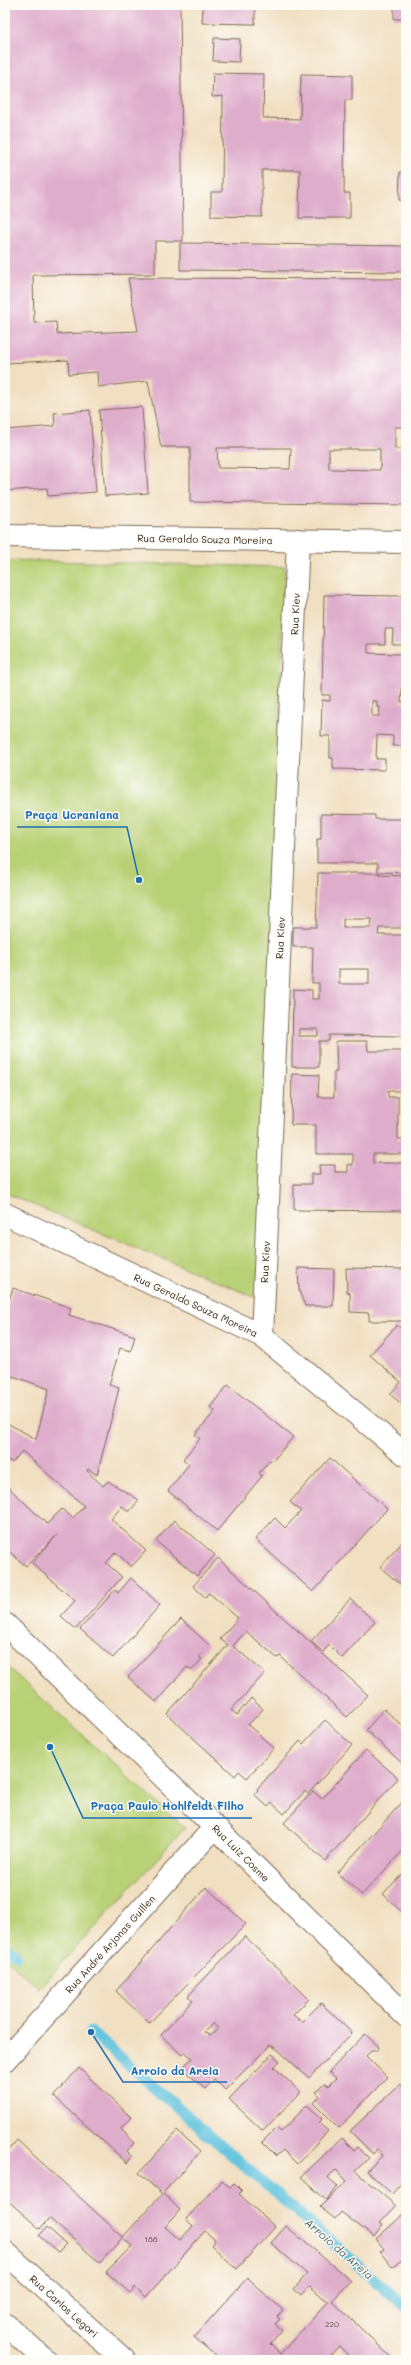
<svg xmlns="http://www.w3.org/2000/svg" width="411" height="2365" viewBox="0 0 411 2365" font-family="Mali,sans-serif">
	<style>
		.green { fill: #b9d176; stroke: #7a7e4a }
		.lines { fill: none; stroke-linecap: round; stroke-linejoin: round }
		.stream { stroke: #5fc2dd; stroke-width: 11 }
		.building { fill: #dfadcc; fill-rule: evenodd }
		.street-casing { stroke: #7b6957; stroke-width: 24 }
		.secondary-casing { stroke: #7b6957; stroke-width: 24 }
		.street { stroke: #fff; stroke-width: 22 }
		.secondary { stroke: #fff; stroke-width: 22 }
		.labels { text-anchor: middle; stroke-width: 3; stroke-linejoin: round; paint-order: stroke }
		.number-label { font-size: 8px; fill: #644b4a }
		.street-label { font-size: 10px; fill: #3b2a1e; stroke: #fdfcf7 }
		.water-label { font-size: 11px; font-style: italic; fill: #485f61; stroke: #fdfcf7 }
		.leader { fill: none; stroke: #1f6fb2; stroke-width: 1.5 }
		.callout-dot { fill: #1f6fb2; stroke: #fdfcf7; stroke-width: 1.5 }
		.callout-label { font-size: 11px; text-anchor: middle; font-weight: bold; fill: #1f6fb2; stroke: #fdfcf7; stroke-width: 3; stroke-linejoin: round; paint-order: stroke }
	</style>
	<rect width="100%" height="100%" fill="#fdfcf7"/>
	<filter id="ink" filterUnits="userSpaceOnUse"><feTurbulence type="fractalNoise" baseFrequency=".025" numOctaves="2"/><feDisplacementMap in="SourceGraphic" scale="8" xChannelSelector="R" yChannelSelector="G"/><feConvolveMatrix kernelMatrix="1 2 1 2 8 2 1 2 1" color-interpolation-filters="sRGB"/></filter>
	<filter id="wash" filterUnits="userSpaceOnUse"><feTurbulence type="fractalNoise" baseFrequency=".012" numOctaves="4" result="noise"/><feDisplacementMap in="SourceGraphic" scale="16" xChannelSelector="R" yChannelSelector="G"/><feGaussianBlur stdDeviation="0.9" result="paint"/><feColorMatrix in="noise" values="0 0 0 0 0 0 0 0 0 0 0 0 0 0 0 0 0 1.4 0 .05"/><feComposite in="paint" operator="in"/></filter>
	<g filter="url(#wash)">
		<rect width="100%" height="100%" fill="#f1dfc1"/>
		<g class="green">
			<polygon points="262,5 322,5 322,11 262,8"/>
			<polygon points="5,560 285,567 259,1299 5,1193"/>
			<polygon points="5,1665 185,1828 39,1988 5,1958"/>
		</g>
		<g class="lines">
			<g class="stream">
				<polyline points="5,1946 16,1955"/>
				<polyline points="91,2032 406,2307"/>
			</g>
		</g>
		<g id="blocks">
			<g class="building">
				<path d="M5 5H180L183 241H155V274L33 275 34 323 56 322 57 334 138 331 128 278 406 279V427H395V449H406V505L190 502V447H161L148 381 98 387 97 372 69 374 68 360 5 363ZM217 448H291L290 469 218 468ZM329 449H380V470L329 469Z"/>
				<polygon points="203,5 255,5 255,24 202,23"/>
				<rect x="394" y="5" width="12" height="14"/>
				<polygon points="214,38 240,39 239,62 213,61"/>
				<polygon points="213,73 264,74 263,118 300,119 301,74 352,75 352,100 345,100 344,193 350,193 350,218 299,218 300,170 262,170 262,217 211,216 211,192 222,192 223,96 212,97"/>
				<polygon points="400,172 406,172 406,201 399,200"/>
				<polygon points="180,243 406,246 406,272 180,270"/>
				<polygon points="142,407 148,493 105,496 99,410"/>
				<polygon points="90,410 96,492 48,496 47,488 5,491 5,430 55,426 54,413"/>
				<path d="M324 595 405 596 406 644H392L393 629H385V644H368V653L402 654V657H406V687H402L401 702H406V746H393V736L377 735 376 759H385V770L333 769V758H330V736H321L322 700 330 701V695H322ZM372 701H377V707H380L379 716H372Z"/>
				<path d="M321 814 375 815V819H406V873L380 872 379 875 406 876V928H379L378 935H406V1036L329 1035V1041H319V1067H292L293 989 312 990V999H319V983H312L313 947H293V927H316L318 873H378V863H317V839H321ZM343 919H372L371 928H343ZM339 969H369V984H339ZM299 1029H318V1036H299Z"/>
				<polygon points="336,1041 367,1041 368,1051 406,1051 406,1091 388,1091 388,1097 398,1097 398,1139 406,1139 406,1154 373,1154 373,1163 406,1163 406,1211 294,1210 294,1184 311,1184 311,1174 320,1174 319,1165 335,1165 335,1172 348,1172 348,1164 353,1165 353,1154 316,1154 316,1125 291,1125 292,1074 319,1075 318,1097 334,1097 334,1072 337,1072"/>
				<polygon points="298,1268 334,1269 333,1306 305,1306 299,1291"/>
				<polygon points="346,1268 406,1269 406,1321 369,1321 369,1313 350,1312 350,1293 347,1292"/>
				<polygon points="13,1288 71,1308 69,1315 135,1336 131,1351 120,1348 109,1385 119,1388 97,1475 88,1469 87,1471 103,1486 108,1481 139,1500 129,1512 122,1506 111,1519 146,1551 131,1567 116,1552 106,1563 122,1577 76,1629 61,1616 75,1601 32,1563 57,1535 26,1566 5,1548 5,1484 47,1524 62,1509 73,1518 84,1506 22,1451 12,1463 8,1460 5,1463 5,1422 36,1439 49,1389 13,1376 5,1396 5,1312"/>
				<polygon points="397,1325 406,1333 406,1408 390,1394 401,1382 370,1355"/>
				<polygon points="228,1385 293,1437 272,1462 270,1460 259,1473 262,1476 217,1531 168,1491 189,1464 183,1459 200,1439 195,1435 215,1411 210,1407"/>
				<polygon points="330,1458 387,1509 313,1592 255,1539 275,1518 285,1528 301,1511 290,1502"/>
				<polygon points="174,1520 215,1555 197,1576 156,1541"/>
				<polygon points="406,1538 406,1589 380,1567"/>
				<polygon points="218,1558 368,1695 347,1717 280,1656 277,1658 246,1631 233,1646 265,1673 231,1710 237,1715 251,1698 263,1709 248,1725 274,1748 247,1778 239,1771 235,1776 167,1714 228,1645 220,1639 238,1618 209,1593 205,1597 193,1586"/>
				<polygon points="131,1578 160,1605 113,1658 80,1629 115,1590 118,1593"/>
				<polygon points="350,1599 375,1622 342,1658 329,1645 323,1652 311,1641"/>
				<polygon points="181,1619 209,1645 199,1657 202,1659 192,1670 187,1667 156,1702 128,1677"/>
				<polygon points="384,1709 406,1729 406,1767 366,1730"/>
				<polygon points="325,1720 352,1745 308,1794 305,1791 284,1814 272,1803 268,1807 254,1794 258,1790 257,1789 300,1741 303,1744"/>
				<polygon points="366,1750 398,1778 325,1861 284,1823 313,1791 322,1799"/>
				<polygon points="406,1798 406,1847 362,1895 337,1873"/>
				<polygon points="406,1870 406,1916 383,1894"/>
				<polygon points="206,1887 246,1924 149,2023 116,1991"/>
				<path d="M245 1936 309 1999 293 2015 302 2022 321 2003 352 2033 309 2078 277 2049 270 2045 225 2090 214 2079 205 2089 182 2068 192 2058 185 2052 182 2055 161 2035 193 2000 188 1996ZM213 2023 218 2029 210 2036 204 2032Z"/>
				<polygon points="365,2034 379,2047 375,2052 373,2049 366,2056 387,2077 339,2128 314,2103 320,2096 316,2092 324,2084 328,2086 336,2078 329,2072"/>
				<polygon points="272,2054 280,2061 274,2067 300,2092 263,2131 229,2099"/>
				<polygon points="79,2068 131,2117 121,2129 134,2143 126,2151 132,2157 127,2163 54,2096"/>
				<polygon points="400,2084 406,2091 406,2178 392,2194 367,2171 383,2155 377,2149 373,2154 350,2131"/>
				<polygon points="307,2105 322,2119 319,2123 328,2131 297,2164 283,2150 276,2156 262,2142 276,2128 281,2132"/>
				<polygon points="177,2131 200,2152 163,2193 180,2210 165,2227 180,2240 193,2226 186,2219 222,2180 230,2187 234,2183 242,2191 239,2194 275,2227 237,2269 211,2245 215,2240 205,2231 146,2297 135,2287 130,2293 106,2272 132,2246 122,2238 100,2263 49,2218 40,2229 5,2198 5,2154 17,2140 123,2237 162,2194 139,2173"/>
				<polygon points="342,2138 354,2150 357,2147 369,2158 355,2171 396,2206 380,2223 383,2225 374,2237 341,2212 335,2219 320,2207 347,2181 336,2170 327,2177 338,2186 326,2200 301,2177"/>
				<polygon points="406,2212 406,2257 392,2267 380,2252 384,2249 376,2239"/>
				<polygon points="286,2226 351,2281 332,2301 394,2360 347,2360 350,2357 339,2346 326,2360 220,2360 194,2337 247,2278 283,2310 277,2317 280,2319 275,2324 282,2330 270,2344 280,2354 328,2302 310,2286 301,2295 294,2289 307,2274 271,2243"/>
				<polygon points="47,2227 66,2244 58,2252 39,2236"/>
			</g>
		</g>
	</g>
	<g filter="url(#ink)">
		<use href="#blocks" fill-opacity="0" stroke="#7b6957" stroke-width="1"/>
		<g class="lines">
			<defs>
				<g id="street">
					<polyline points="5,536 406,542"/>
					<polyline points="5,1214 262,1336 406,1455"/>
					<polyline points="262,1336 298,540"/>
					<polyline points="5,1624 215,1827"/>
				</g>
				<g id="secondary">
					<polyline points="5,2060 215,1827 406,2016"/>
					<polyline points="5,2252 124,2360"/>
					<polyline points="5,2324 45,2360"/>
				</g>
			</defs>
			<use href="#street" class="street-casing"/>
			<use href="#secondary" class="secondary-casing"/>
			<use href="#street" class="street"/>
			<use href="#secondary" class="secondary"/>
		</g>
	</g>
	<g class="labels">
		<g class="number-label">
			<text x="151" y="2242">188</text>
			<text x="332" y="2327">220</text>
		</g>
		<g class="street-label">
			<text transform="translate(205 539) rotate(1)" y="4">Rua Geraldo Souza Moreira</text>
			<text transform="translate(295 614) rotate(-87)" y="4">Rua Kiev</text>
			<text transform="translate(280 938) rotate(-87)" y="4">Rua Kiev</text>
			<text transform="translate(265 1262) rotate(-87)" y="4">Rua Kiev</text>
			<text transform="translate(196 1305) rotate(25)" y="4">Rua Geraldo Souza Moreira</text>
			<text transform="translate(241 1853) rotate(45)" y="4">Rua Luiz Cosme</text>
			<text transform="translate(110 1944) rotate(-48)" y="4">Rua André Arjonas Guillen</text>
			<text transform="translate(64 2306) rotate(42)" y="4">Rua Carlos Legori</text>
		</g>
		<g class="water-label">
			<text transform="translate(339 2249) rotate(41)" y="4">Arroio da Areia</text>
		</g>
	</g>
	<path class="leader" d="M139 880L127 827H17M50 1747L83 1818H252M91 2032L123 2082H227"/>
	<g class="callout-dot">
		<circle cx="139" cy="880" r="4"/>
		<circle cx="50" cy="1747" r="4"/>
		<circle cx="91" cy="2032" r="4"/>
	</g>
	<g class="callout-label">
		<text x="72" y="819">Praça Ucraniana</text>
		<text x="167" y="1810">Praça Paulo Hohlfeldt Filho</text>
		<text x="175" y="2075">Arroio da Areia</text>
	</g>
	<rect width="411" height="2365" fill="none" stroke="#fdfcf7" stroke-width="20"/>
</svg>
